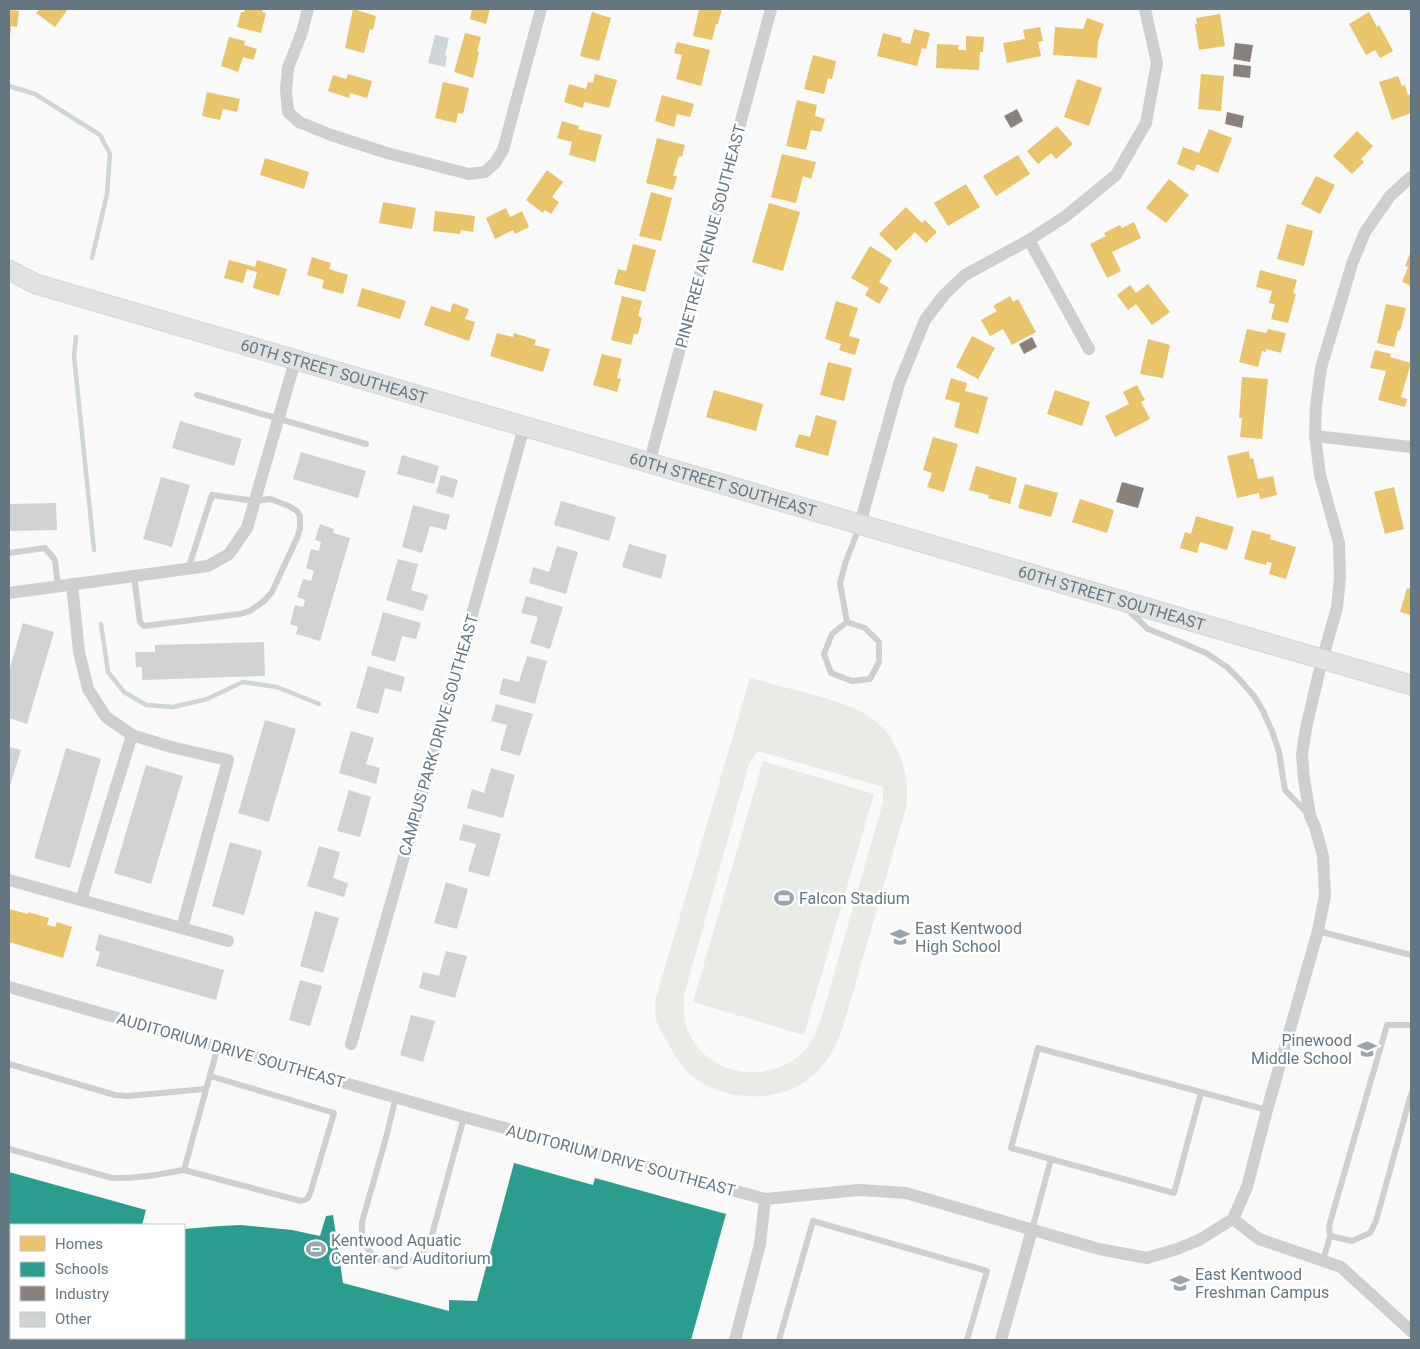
<svg xmlns="http://www.w3.org/2000/svg" width="1420" height="1349" viewBox="0 0 1420 1349" font-family="Roboto,sans-serif">
	<style>
		.green { fill: #e8ebe6; fill-rule: evenodd }
		.water { fill: #ced6d9 }
		.homes { fill: #e9c46a }
		.schools { fill: #2a9d8f }
		.industry { fill: #8a817c }
		.lines { fill: none; stroke-linecap: round; stroke-linejoin: round }
		.stream { stroke: #ced6d9; stroke-width: 4.5 }
		.building { fill: #d0d2d3 }
		.secondary-casing { stroke: #d5d6d7; stroke-width: 21 }
		.service { stroke: #cecfd0; stroke-width: 6 }
		.minor { stroke: #cecfd0; stroke-width: 12 }
		.secondary { stroke: #e1e2e2; stroke-width: 19 }
		.labels { text-anchor: middle; stroke-width: 5; stroke-linejoin: round; paint-order: stroke }
		.street-label { font-size: 16px; fill: #657683; stroke: #fff }
		.poi-label { font-size: 16px; fill: #657683; stroke: #fff; text-anchor: start }
	</style>
	<rect width="100%" height="100%" fill="#f9f9f9"/>
	<g class="green">
		<path d="M750 678 825 698 854 708 872 718 888 733 901 757 907 782V804L843 1027C836 1046 827 1065 810 1078 777 1104 723 1102 691 1075 681 1066 673 1053 667 1041 663 1035 658 1027 656 1020 655 1014 656 1007 655 1001ZM758 751 883 787V802L822 1016C818 1028 813 1041 805 1050 770 1087 706 1077 687 1029 683 1018 684 1006 684 995L749 764Z"/>
		<polygon points="763,761 874,794 804,1035 693,1002"/>
	</g>
	<polygon class="water" points="435,35 449,38 445,55 447,56 445,67 428,63"/>
	<g class="homes">
		<polygon points="40,9 68,9 55,27 36,13"/>
		<polygon points="245,9 263,9 262,12 266,13 261,33 237,27 241,12 244,12"/>
		<polygon points="353,9 376,16 373,30 370,29 364,53 345,48"/>
		<polygon points="472,9 490,9 486,24 470,19"/>
		<polygon points="699,9 722,9 718,24 716,24 712,40 693,36"/>
		<polygon points="9,10 19,11 17,27 11,26 10,37 9,37"/>
		<polygon points="592,12 611,18 599,61 580,56"/>
		<polygon points="1369,12 1377,27 1379,25 1393,51 1380,58 1375,50 1366,55 1349,24"/>
		<polygon points="1220,14 1225,46 1199,50 1195,24 1197,24 1196,18"/>
		<polygon points="1087,18 1104,24 1098,41 1097,58 1053,55 1055,27 1083,29"/>
		<polygon points="1040,27 1043,41 1038,42 1041,56 1007,63 1003,43 1025,39 1023,30"/>
		<polygon points="914,29 930,33 926,49 922,48 917,66 877,56 883,33 902,38 901,42 910,44"/>
		<polygon points="465,33 481,37 477,51 479,52 473,78 454,72"/>
		<polygon points="966,36 984,37 983,52 980,52 979,70 936,68 937,44 959,45 958,50 966,50"/>
		<polygon points="229,37 245,41 244,45 257,49 253,60 243,57 238,72 221,66"/>
		<polygon points="677,42 710,50 701,86 676,79 682,55 674,53"/>
		<polygon points="813,55 836,61 832,79 828,78 824,94 804,89"/>
		<polygon points="348,74 372,81 367,98 350,93 349,98 328,91 333,75 346,79"/>
		<polygon points="595,74 617,80 609,108 584,102 583,108 564,102 569,84 586,89 588,82 593,83"/>
		<polygon points="1201,74 1224,76 1221,111 1198,109"/>
		<polygon points="1398,76 1402,86 1405,85 1408,95 1411,94 1411,113 1392,120 1379,82"/>
		<polygon points="1077,79 1102,88 1089,126 1064,117"/>
		<polygon points="443,82 469,88 463,114 458,113 456,123 435,118"/>
		<polygon points="207,92 240,99 237,112 223,109 220,120 202,116"/>
		<polygon points="662,95 694,104 690,117 677,114 674,127 655,121"/>
		<polygon points="797,100 817,105 815,116 825,119 821,132 811,130 806,150 786,146"/>
		<polygon points="562,121 579,126 578,129 602,135 595,162 569,155 572,142 557,138"/>
		<polygon points="1057,126 1073,144 1056,159 1051,153 1038,164 1027,151"/>
		<polygon points="1209,129 1232,138 1218,173 1197,164 1194,171 1177,164 1183,147 1199,153"/>
		<polygon points="1357,131 1373,146 1361,159 1364,162 1352,174 1333,156"/>
		<polygon points="657,138 685,145 682,157 679,156 673,176 677,176 673,190 646,183"/>
		<polygon points="782,154 816,162 811,179 803,176 796,203 771,197"/>
		<polygon points="1018,155 1030,174 996,196 983,176"/>
		<polygon points="265,158 309,172 304,189 260,175"/>
		<polygon points="547,170 563,182 552,197 559,202 551,214 545,210 543,213 526,200"/>
		<polygon points="1316,176 1335,185 1320,214 1301,204"/>
		<polygon points="1169,179 1189,195 1166,223 1146,208"/>
		<polygon points="966,184 980,207 948,226 934,203"/>
		<polygon points="651,192 672,198 661,241 639,236"/>
		<polygon points="383,202 416,208 412,229 379,223"/>
		<polygon points="769,203 800,212 783,271 752,262"/>
		<polygon points="906,207 922,223 925,220 937,232 926,243 915,232 896,251 879,234"/>
		<polygon points="506,208 510,217 522,211 529,227 515,234 513,230 495,239 486,218"/>
		<polygon points="435,211 475,216 473,232 461,230 460,234 433,231"/>
		<polygon points="1134,222 1141,238 1112,252 1121,271 1107,278 1090,244 1106,236 1104,233 1120,225 1122,228"/>
		<polygon points="1287,224 1313,231 1304,266 1277,259"/>
		<polygon points="633,244 656,250 645,292 614,284 618,269 626,271"/>
		<polygon points="870,246 892,260 879,282 889,288 879,304 865,295 869,288 851,278"/>
		<polygon points="1411,251 1411,286 1402,282 1408,267 1405,266"/>
		<polygon points="312,257 331,263 329,269 348,275 343,294 322,288 324,280 307,275"/>
		<polygon points="229,260 255,267 257,260 287,269 279,296 253,288 257,272 247,269 243,283 224,278"/>
		<polygon points="1260,270 1297,280 1293,293 1296,294 1288,323 1271,319 1275,304 1269,303 1272,291 1256,287"/>
		<polygon points="1148,284 1170,312 1152,325 1136,304 1128,310 1117,295 1130,285 1136,293"/>
		<polygon points="362,288 406,301 400,319 357,306"/>
		<polygon points="622,296 642,301 638,316 642,318 638,334 634,334 631,345 611,340"/>
		<polygon points="1010,296 1013,302 1018,299 1036,332 1012,345 1003,329 990,336 981,320 997,311 993,306"/>
		<polygon points="836,301 858,308 849,336 860,339 855,355 839,350 841,344 825,339"/>
		<polygon points="453,303 469,309 465,319 475,322 469,341 424,325 431,306 450,312"/>
		<polygon points="1386,304 1406,308 1400,331 1398,330 1394,347 1377,343"/>
		<polygon points="1247,329 1266,333 1268,329 1286,333 1281,353 1266,349 1266,352 1262,351 1258,367 1239,362"/>
		<polygon points="497,333 513,337 514,333 536,340 534,345 550,349 543,372 490,356"/>
		<polygon points="972,336 995,348 978,379 956,367"/>
		<polygon points="1148,339 1170,345 1163,378 1140,374"/>
		<polygon points="1375,350 1391,354 1390,357 1411,363 1401,397 1407,399 1405,407 1378,400 1386,371 1370,368"/>
		<polygon points="602,354 622,359 617,378 621,379 617,392 593,385"/>
		<polygon points="828,362 852,368 844,401 820,395"/>
		<polygon points="1242,377 1268,379 1262,439 1240,437 1242,418 1239,418"/>
		<polygon points="951,378 967,383 965,391 988,397 978,434 954,427 960,403 945,399"/>
		<polygon points="1137,385 1145,400 1141,402 1150,419 1115,437 1105,416 1129,404 1123,392"/>
		<polygon points="714,390 763,404 756,431 706,417"/>
		<polygon points="1055,390 1090,402 1082,426 1047,414"/>
		<polygon points="816,415 837,421 828,456 795,447 799,434 810,437"/>
		<polygon points="933,437 958,444 944,492 927,487 932,473 923,470"/>
		<polygon points="1249,451 1250,459 1253,458 1258,479 1273,476 1277,495 1260,499 1259,493 1237,498 1227,456"/>
		<polygon points="976,466 1017,478 1010,504 988,498 989,495 969,490"/>
		<polygon points="1025,484 1058,493 1051,517 1018,508"/>
		<polygon points="1394,487 1404,529 1385,534 1374,492"/>
		<polygon points="1080,499 1114,510 1107,533 1072,522"/>
		<polygon points="1196,516 1234,527 1227,550 1200,542 1197,553 1180,548 1185,532 1191,534"/>
		<polygon points="1252,530 1271,535 1270,539 1296,547 1286,579 1269,574 1272,563 1267,562 1266,565 1244,559"/>
		<polygon points="1407,588 1411,589 1411,615 1400,612"/>
		<polygon points="9,909 28,914 28,912 49,918 47,925 55,927 57,922 72,927 63,958 9,942"/>
	</g>
	<g class="schools">
		<polygon points="514,1163 593,1185 595,1178 726,1214 691,1340 13,1340 14,1338 184,1338 184,1229 220,1226 241,1225 292,1230 320,1236 326,1216 333,1215 343,1283 449,1311 449,1300 477,1301"/>
		<polygon points="9,1172 146,1210 142,1225 11,1225 11,1325 9,1324"/>
	</g>
	<g class="industry">
		<polygon points="1235,43 1253,45 1250,62 1233,59"/>
		<polygon points="1234,64 1251,66 1250,78 1233,76"/>
		<polygon points="1017,109 1023,121 1011,128 1004,116"/>
		<polygon points="1227,112 1244,116 1242,128 1225,124"/>
		<polygon points="1032,337 1037,347 1024,354 1019,344"/>
		<polygon points="1122,482 1144,488 1138,508 1116,502"/>
	</g>
	<g class="lines">
		<g class="stream">
			<polyline points="9,86 35,94 100,135 110,154 107,194 92,258"/>
			<polyline points="76,337 74,356 94,550"/>
			<polyline points="101,624 108,672 124,692 146,705 173,707 207,699 243,682 277,687 319,704"/>
		</g>
	</g>
	<g class="building">
		<polygon points="180,421 242,439 234,466 172,448"/>
		<polygon points="301,452 366,471 358,498 293,479"/>
		<polygon points="402,455 439,466 434,484 397,474"/>
		<polygon points="441,475 458,480 453,498 436,493"/>
		<polygon points="161,477 190,485 172,547 143,539"/>
		<polygon points="561,501 616,517 609,541 554,525"/>
		<polygon points="56,503 57,530 9,531 9,504"/>
		<polygon points="413,505 450,515 446,530 430,526 422,553 402,547"/>
		<polygon points="320,524 334,529 333,533 350,538 320,641 296,634 298,627 290,624 295,605 303,607 305,600 297,597 303,579 311,581 314,571 306,568 311,549 319,551 321,542 315,540"/>
		<polygon points="629,544 667,555 661,579 622,567"/>
		<polygon points="557,546 578,552 566,594 529,583 533,567 549,572"/>
		<polygon points="398,559 418,564 411,590 428,595 423,611 386,600"/>
		<polygon points="526,596 563,607 550,649 530,643 538,617 521,613"/>
		<polygon points="383,612 421,623 416,639 402,636 395,662 371,655"/>
		<polygon points="23,623 54,632 27,724 9,718 9,671"/>
		<polygon points="264,642 265,676 142,680 142,667 136,667 135,652 155,652 155,645"/>
		<polygon points="527,656 547,661 535,704 499,694 503,678 519,682"/>
		<polygon points="368,666 405,677 401,692 385,688 378,714 356,708"/>
		<polygon points="496,704 533,714 520,756 500,750 507,725 491,721"/>
		<polygon points="265,720 296,729 269,822 238,813"/>
		<polygon points="351,731 374,738 366,764 380,768 376,784 339,773"/>
		<polygon points="9,747 21,750 9,789"/>
		<polygon points="66,748 101,759 70,868 34,858"/>
		<polygon points="146,765 183,776 151,884 114,873"/>
		<polygon points="491,768 515,775 503,818 467,808 472,789 484,793"/>
		<polygon points="349,790 371,797 360,837 337,831"/>
		<polygon points="463,824 501,834 489,877 468,871 476,844 459,840"/>
		<polygon points="230,842 262,851 244,915 212,906"/>
		<polygon points="319,846 340,852 333,878 348,883 344,897 307,886"/>
		<polygon points="446,882 468,889 457,929 434,923"/>
		<polygon points="315,911 339,918 323,973 300,966"/>
		<polygon points="99,934 224,970 216,1000 96,966 100,952 95,950"/>
		<polygon points="446,951 467,956 455,998 419,988 423,972 439,976"/>
		<polygon points="300,980 322,986 310,1026 289,1020"/>
		<polygon points="411,1015 435,1021 423,1062 400,1055"/>
	</g>
	<g class="lines">
		<defs>
			<g id="secondary">
				<path id="s1" d="M9 270 36 284 1411 685"/>
			</g>
		</defs>
		<use href="#secondary" class="secondary-casing"/>
		<g class="service">
			<polyline points="197,395 366,444"/>
			<polyline points="9,553 45,548 55,560 58,586"/>
			<polyline points="134,576 140,622 144,626 240,614 250,611 264,601 272,592 297,538 300,528 300,516 297,511 289,506 270,499 255,501 212,495 188,569"/>
			<polyline points="1127,609 1148,629 1178,641 1206,653 1227,667 1239,679 1254,696 1263,711 1272,731 1279,752 1285,790 1308,814"/>
			<polyline points="847,622 832,634 824,654 831,673 852,681 870,679 879,662 879,642 865,628 847,622 840,583 845,564 860,525"/>
			<polyline points="1318,931 1411,955"/>
			<polyline points="9,1064 115,1095 127,1096 206,1089"/>
			<polyline points="210,1076 334,1113 310,1194 307,1199 301,1201 184,1170 218,1046"/>
			<polyline points="1201,1093 1174,1193 1011,1148 1038,1048 1267,1110"/>
			<polyline points="396,1097 386,1138 362,1222 362,1241 374,1257 396,1267 418,1258 430,1242 464,1117"/>
			<path d="M9 1149 112 1178C137 1179 160 1174 184 1170"/>
			<polyline points="1032,1230 1051,1159"/>
			<polyline points="1330,1236 1352,1241 1370,1233 1376,1221 1411,1094"/>
			<polyline points="1323,1261 1330,1236 1329,1226 1387,1025 1411,1025"/>
			<polyline points="779,1340 813,1221 987,1271 967,1340"/>
		</g>
		<g class="minor">
			<polyline points="308,9 302,32 288,68 286,90 288,112 299,122 331,135 387,153 469,174 485,172 495,163 503,150 541,9"/>
			<polyline points="1029,240 1089,349"/>
			<polyline points="1315,436 1411,447"/>
			<polyline points="649,464 771,9"/>
			<polyline points="860,524 899,384 925,320 944,295 965,275 1029,240 1066,216 1116,175 1146,123 1157,63 1145,9"/>
			<polyline points="72,584 79,652 88,689 106,717 132,735 171,747 228,760 182,928"/>
			<polyline points="9,593 208,566 229,554 247,528 295,361"/>
			<polyline points="9,880 228,941"/>
			<polyline points="81,900 132,735"/>
			<polyline points="9,987 464,1117 765,1199 859,1190 906,1193 1099,1249 1147,1258 1177,1249 1199,1240 1233,1219"/>
			<polyline points="351,1044 455,676 524,427"/>
			<polyline points="1233,1219 1247,1187 1267,1110 1318,931 1325,895 1323,856 1315,827 1310,816 1304,779 1302,754 1306,728 1322,660 1337,608 1340,578 1339,543 1320,475 1315,436 1316,406 1321,368 1352,264 1365,232 1390,196 1411,177"/>
			<polyline points="1233,1219 1259,1239 1341,1267 1411,1331"/>
			<polyline points="735,1340 760,1244 765,1199"/>
			<polyline points="1001,1340 1032,1230"/>
		</g>
		<use href="#secondary" class="secondary"/>
	</g>
	<defs>
		<symbol id="stadium-bare" viewBox="-9 -9 18 18"><path d="M0-5a6.5 5 0 1 0 0 10a6.5 5 0 1 0 0-10ZM-3.5-1.8h7v3.6h-7Z" fill="#99a4ac" stroke="#fff" stroke-width="2.5" paint-order="stroke"/></symbol>
		<symbol id="school-bare" viewBox="-9 -9 18 18"><path d="M0-5L7-2L0 1L-7-2ZM-4 1L0 2.5L4 1V4Q0 6-4 4Z" fill="#99a4ac" stroke="#fff" stroke-width="2.5" paint-order="stroke"/></symbol>
	</defs>
	<g fill-rule="evenodd">
		<use href="#stadium-bare" x="770" y="884" width="28" height="28"/>
		<use href="#school-bare" x="886" y="923" width="28" height="28"/>
		<use href="#school-bare" x="1353" y="1035" width="28" height="28"/>
		<use href="#stadium-bare" x="302" y="1235" width="28" height="28"/>
		<use href="#school-bare" x="1166" y="1269" width="28" height="28"/>
	</g>
	<g class="labels">
		<g class="street-label">
			<text transform="translate(710 236) rotate(-75)" y="6">PINETREE AVENUE SOUTHEAST</text>
			<text dy="6" stroke="none"><textPath href="#s1" startOffset="341">60TH STREET SOUTHEAST</textPath></text>
			<text dy="6" stroke="none"><textPath href="#s1" startOffset="746">60TH STREET SOUTHEAST</textPath></text>
			<text dy="6" stroke="none"><textPath href="#s1" startOffset="1151">60TH STREET SOUTHEAST</textPath></text>
			<text transform="translate(438 735) rotate(-74)" y="6">CAMPUS PARK DRIVE SOUTHEAST</text>
			<text transform="translate(231 1050) rotate(16)" y="6">AUDITORIUM DRIVE SOUTHEAST</text>
			<text transform="translate(621 1160) rotate(15)" y="6">AUDITORIUM DRIVE SOUTHEAST</text>
		</g>
		<g class="poi-label">
			<text x="799" y="904">Falcon Stadium</text>
			<text x="915" y="934">East Kentwood<tspan x="915" dy="18">High School</tspan></text>
			<text x="1352" y="1046" text-anchor="end">Pinewood<tspan x="1352" dy="18">Middle School</tspan></text>
			<text x="331" y="1246">Kentwood Aquatic<tspan x="331" dy="18">Center and Auditorium</tspan></text>
			<text x="1195" y="1280">East Kentwood<tspan x="1195" dy="18">Freshman Campus</tspan></text>
		</g>
	</g>
	<rect width="1420" height="1349" fill="none" stroke="#657683" stroke-width="20"/>
	<rect x="10" y="1224" width="175" height="115" fill="#ffffff" stroke="#c1c8cd"/>
	<rect x="20" y="1236" width="25" height="15" fill="#e9c46a" stroke="#c1c8cd"/>
	<text x="55" y="1249" font-size="15" fill="#657683">Homes</text>
	<rect x="20" y="1262" width="25" height="15" fill="#2a9d8f" stroke="#c1c8cd"/>
	<text x="55" y="1274" font-size="15" fill="#657683">Schools</text>
	<rect x="20" y="1286" width="25" height="15" fill="#8a817c" stroke="#c1c8cd"/>
	<text x="55" y="1299" font-size="15" fill="#657683">Industry</text>
	<rect x="20" y="1312" width="25" height="15" fill="#d0d2d3" stroke="#c1c8cd"/>
	<text x="55" y="1324" font-size="15" fill="#657683">Other</text>
</svg>
